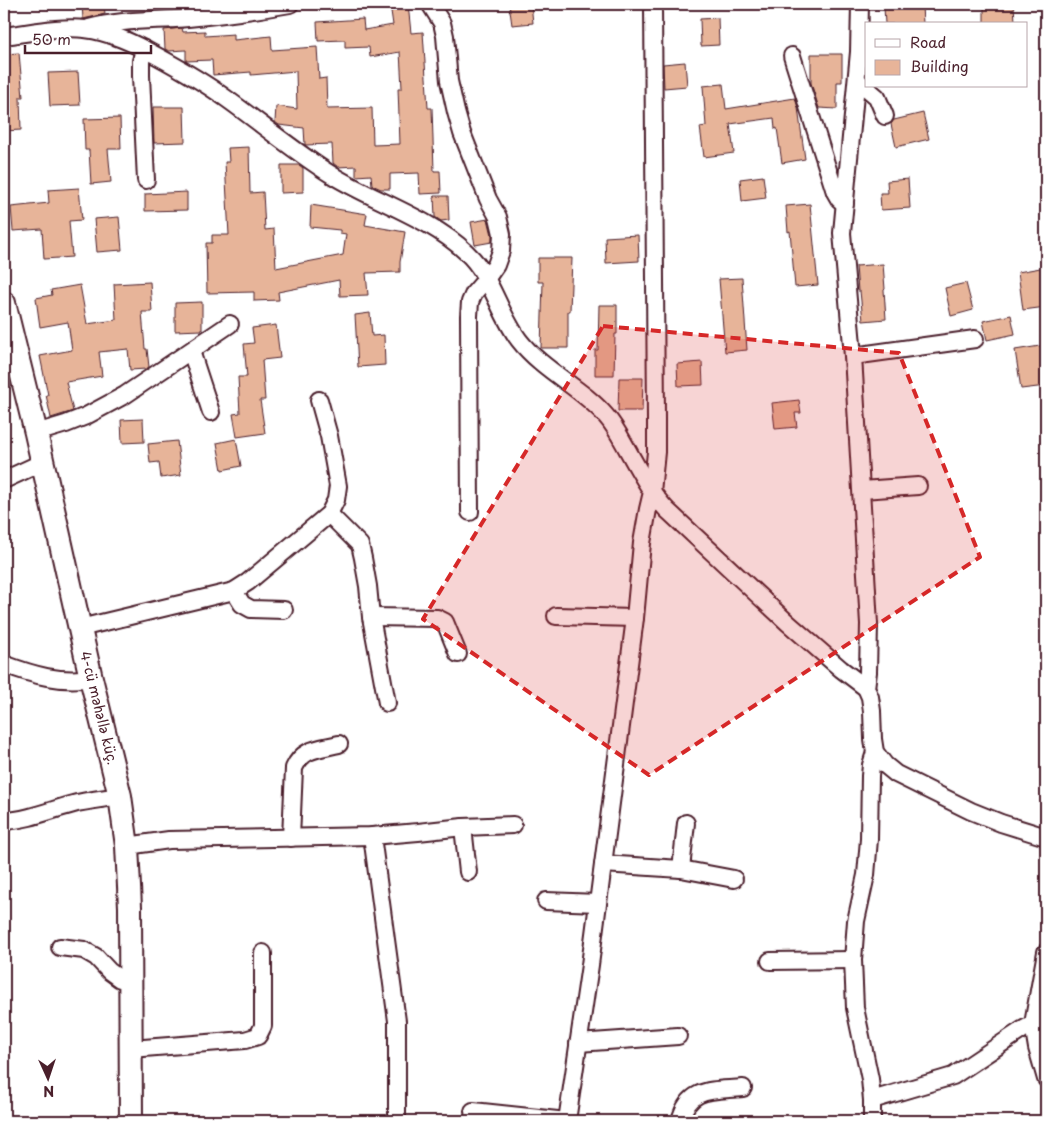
<svg xmlns="http://www.w3.org/2000/svg" width="1050" height="1125" viewBox="0 0 1050 1125" font-family="'Playpen Sans',sans-serif">
	<style>
		.building { fill: #e7b499; stroke: #4a1f2b }
		.lines { fill: none; stroke-linecap: round; stroke-linejoin: round }
		.street-casing { stroke: #4a1f2b; stroke-width: 20 }
		.secondary-casing { stroke: #4a1f2b; stroke-width: 26 }
		.street { stroke: #fff; stroke-width: 16 }
		.secondary { stroke: #fff; stroke-width: 22 }
		.marked { fill: #d62828; fill-opacity: 0.2; stroke: #d62828; stroke-width: 4; stroke-dasharray: 10 6; stroke-linejoin: round }
		.labels { text-anchor: middle; stroke-width: 5; stroke-linejoin: round; paint-order: stroke }
		.street-label { font-size: 14px; fill: #4a1f2b; stroke: #fff }
	</style>
	<rect width="100%" height="100%" fill="#fff"/>
	<filter id="ink" filterUnits="userSpaceOnUse"><feTurbulence type="fractalNoise" baseFrequency=".02" numOctaves="2"/><feDisplacementMap in="SourceGraphic" scale="10" xChannelSelector="R" yChannelSelector="G"/><feConvolveMatrix kernelMatrix="1 2 1 2 8 2 1 2 1" color-interpolation-filters="sRGB"/></filter>
	<g filter="url(#ink)">
		<g class="building">
			<polygon points="82,4 104,4 105,14 83,19"/>
			<polygon points="390,4 408,4 411,33 423,32 428,108 432,108 434,171 440,171 441,193 420,194 419,173 390,174 390,189 381,189 372,185 371,175 356,176 356,166 338,167 333,163 332,144 305,145 304,128 279,125 275,122 276,106 297,109 296,71 251,75 251,72 213,75 212,60 186,61 186,50 169,51 165,49 164,30 182,28 183,32 205,31 205,36 234,34 234,40 271,36 272,50 317,47 319,79 326,78 327,109 372,108 373,145 400,144 398,88 402,88 400,52 370,57 369,47 345,48 345,40 318,41 317,22 363,19 364,30 393,25"/>
			<polygon points="509,4 531,4 533,23 512,25"/>
			<polygon points="984,4 1014,4 1015,22 984,23"/>
			<polygon points="922,5 923,24 885,24 884,7"/>
			<polygon points="718,18 719,45 701,46 700,19"/>
			<polygon points="19,53 23,97 20,97 21,130 4,131 4,54"/>
			<polygon points="811,54 842,54 842,82 837,82 837,109 819,108 811,83"/>
			<polygon points="685,62 687,86 664,88 663,64"/>
			<polygon points="78,72 80,105 50,106 48,73"/>
			<polygon points="723,84 726,109 795,98 798,108 805,159 782,163 777,128 775,129 774,118 730,124 734,153 704,157 700,127 706,126 703,86"/>
			<polygon points="153,107 184,107 185,142 154,143"/>
			<polygon points="923,113 929,139 896,147 891,124 894,120"/>
			<polygon points="120,118 121,149 108,149 111,182 91,184 89,150 85,150 84,119"/>
			<polygon points="249,147 250,193 263,192 265,230 274,229 276,268 343,255 346,234 340,233 340,230 310,227 311,205 367,214 365,225 405,232 400,262 400,272 366,273 368,295 340,296 339,280 278,292 279,300 254,301 254,292 207,293 206,243 212,243 212,235 229,235 225,162 229,162 228,148"/>
			<polygon points="281,165 299,165 303,168 303,192 281,193"/>
			<polygon points="763,176 766,198 742,201 740,179"/>
			<polygon points="908,179 910,208 881,210 880,193 888,193 887,181"/>
			<polygon points="79,188 82,220 69,221 72,257 44,259 42,229 13,231 11,207 49,203 48,190"/>
			<polygon points="187,192 187,210 145,211 145,194"/>
			<polygon points="434,196 448,196 449,220 441,221 435,217"/>
			<polygon points="810,204 818,285 795,287 790,231 788,232 786,206"/>
			<polygon points="119,217 122,250 97,252 94,219"/>
			<polygon points="488,219 492,235 492,242 475,245 471,222"/>
			<polygon points="638,235 639,261 606,263 605,237"/>
			<polygon points="538,258 572,258 570,311 568,311 568,348 541,348 543,282 538,282"/>
			<polygon points="883,264 885,289 884,290 886,319 863,321 860,291 858,291 856,266"/>
			<polygon points="1046,267 1046,307 1023,310 1018,272"/>
			<polygon points="742,278 747,350 725,352 719,279"/>
			<polygon points="150,282 152,312 142,312 145,349 147,349 149,367 146,369 130,370 128,349 99,352 102,376 66,382 73,411 51,418 46,395 48,395 40,356 72,350 68,322 40,327 36,298 52,295 51,290 80,285 87,324 116,320 114,284"/>
			<polygon points="966,283 973,310 951,316 945,288"/>
			<polygon points="202,302 202,330 175,331 175,303"/>
			<polygon points="599,305 617,305 617,334 615,334 614,375 595,375 595,350 598,350"/>
			<polygon points="370,313 372,336 384,335 385,365 358,367 355,315"/>
			<polygon points="1011,315 1015,334 987,340 983,321"/>
			<polygon points="276,325 280,358 262,360 265,400 260,400 265,433 237,437 233,414 240,413 238,377 247,377 244,344 254,343 252,328"/>
			<polygon points="1046,345 1046,386 1021,389 1015,350"/>
			<polygon points="702,362 703,385 678,386 677,364"/>
			<polygon points="619,378 643,378 642,411 618,411"/>
			<polygon points="799,400 801,413 795,413 797,427 775,429 772,403"/>
			<polygon points="143,419 144,442 122,443 121,420"/>
			<polygon points="236,439 241,466 222,470 217,443"/>
			<polygon points="177,441 181,475 161,478 159,462 150,463 148,444"/>
		</g>
		<g class="lines">
			<defs>
				<g id="street">
					<polyline points="430,4 442,23 445,36 449,81 456,112 462,133 488,199 498,217 502,234 501,251 496,265 487,278 474,293 470,302 469,316 470,512"/>
					<polyline points="860,4 859,52 842,233 853,356 869,624 868,672 866,688"/>
					<path d="M89 28C122 19 155 21 188 18 222 15 256 10 290 4"/>
					<path d="M4 36C30 33 59 26 85 29 111 32 135 44 157 56 181 69 205 83 227 99 262 124 295 152 332 175 374 201 430 218 466 252 492 276 498 312 519 340 543 371 581 387 606 416 615 426 621 438 627 449 639 470 650 492 667 510L788 623 841 669 866 688 870 697 872 711 873 739 875 752 885 765 896 774 971 811 1001 823 1046 837"/>
					<polyline points="144,49 141,61 141,76 146,180"/>
					<polyline points="792,56 835,192 839,199 845,204"/>
					<polyline points="857,80 877,97 885,116"/>
					<polyline points="191,351 211,412"/>
					<polyline points="853,356 975,339"/>
					<polyline points="36,433 66,424 86,416 125,395 230,324"/>
					<polyline points="4,480 43,462"/>
					<polyline points="862,490 918,486"/>
					<polyline points="329,514 360,545 363,558 368,586 371,617 387,703"/>
					<polyline points="234,591 242,604 251,609 284,610"/>
					<polyline points="556,616 635,618"/>
					<polyline points="371,617 437,618 445,622 458,654"/>
					<polyline points="80,628 234,591 248,582 329,514 336,500 338,486 329,436 319,400"/>
					<path d="M4 664C33 675 60 683 91 678"/>
					<path d="M4 821C29 820 53 809 77 803 92 800 106 798 120 796"/>
					<polyline points="463,827 468,872"/>
					<polyline points="372,836 397,1021 397,1121"/>
					<path d="M291 838 294 768C303 748 319 749 339 744"/>
					<polyline points="127,846 169,840 372,836 418,832 463,827 513,825"/>
					<polyline points="603,864 681,869 734,879"/>
					<polyline points="681,869 686,823"/>
					<polyline points="546,901 598,903"/>
					<polyline points="60,947 84,950 96,957 109,971 120,979 130,981"/>
					<polyline points="1046,952 1033,1024 1037,1048 1046,1079"/>
					<polyline points="770,961 853,960"/>
					<polyline points="578,1043 678,1036"/>
					<polyline points="131,1049 245,1040 258,1036 263,1026 263,953"/>
					<polyline points="872,1100 953,1076 1022,1030 1033,1024"/>
					<polyline points="473,1111 567,1121"/>
					<polyline points="567,1121 590,965 635,618 642,543 648,509 652,492 656,452 656,419 653,4"/>
					<path d="M680 1121C689 1086 713 1091 743 1088"/>
					<polyline points="872,1121 872,1100 870,1079 855,1008 853,960 856,921 866,875 869,839 870,776 871,765 875,752"/>
				</g>
				<polyline id="secondary" points="4,303 36,433 91,678 120,796 127,846 130,907 131,1121"/>
			</defs>
			<use href="#street" class="street-casing"/>
			<use href="#secondary" class="secondary-casing"/>
			<use href="#street" class="street"/>
			<use href="#secondary" class="secondary"/>
		</g>
	</g>
	<path class="marked" d="M603 326 899 353 980 557 649 775 423 619Z"/>
	<g class="labels">
		<g class="street-label">
			<text transform="translate(99 708) rotate(76)" y="5">4-cü məhəllə küç.</text>
		</g>
	</g>
	<rect width="1050" height="1125" fill="none" stroke="#fff" stroke-width="20"/>
	<rect x="10" y="10" width="1030" height="1105" fill="none" stroke="#4a1f2b" stroke-width="2" filter="url(#ink)"/>
	<rect x="865" y="22" width="162" height="65" fill="#ffffff" stroke="#b7a5aa"/>
	<rect x="875" y="39" width="25" height="8" fill="#ffffff" stroke="#b7a5aa"/>
	<text x="910" y="48" font-size="15" fill="#4a1f2b">Road</text>
	<rect x="875" y="60" width="25" height="15" fill="#e7b499" stroke="#b7a5aa"/>
	<text x="910" y="72" font-size="15" fill="#4a1f2b">Building</text>
	<g transform="translate(48 1078) rotate(177)" stroke="#ffffff" stroke-width="4" paint-order="stroke">
	<path d="M0-4L9 19L0 12L-9 19Z" fill="#4a1f2b"/>
	<text y="-8" font-size="14" font-weight="bold" text-anchor="middle" fill="#4a1f2b">N</text>
	</g>
	<path d="M25 45v8h126v-8" fill="none" stroke="#4a1f2b" stroke-width="2.5"/>
	<text x="32" y="45" font-size="15" fill="#4a1f2b" stroke="#ffffff" stroke-width="4" paint-order="stroke">50 m</text>
</svg>
